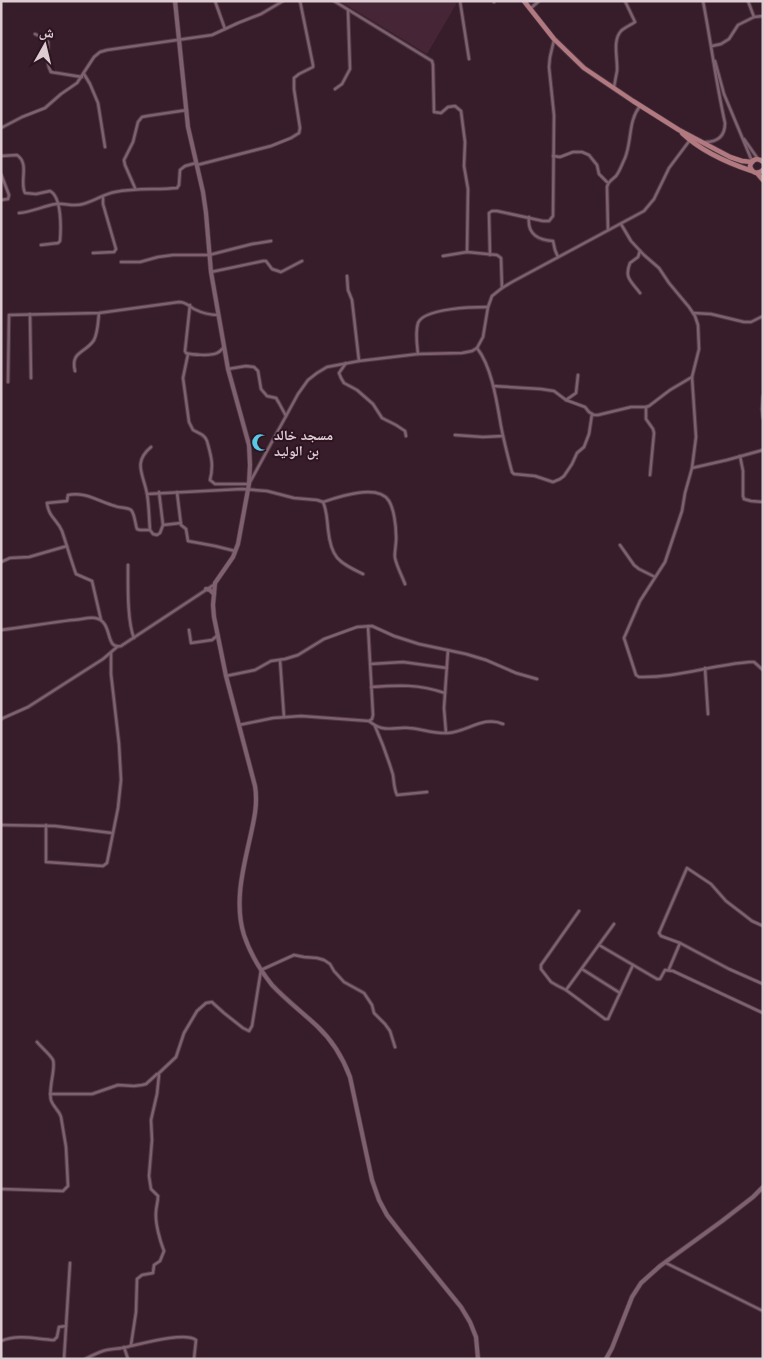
<svg xmlns="http://www.w3.org/2000/svg" width="764" height="1360" viewBox="0 0 764 1360" font-family="Quicksand,'Noto Naskh Arabic',sans-serif">
	<style>
		.built { fill: #462636 }
		.lines { fill: none; stroke-linecap: round; stroke-linejoin: round }
		.street-casing { stroke: #4f3a44; stroke-width: 4.5 }
		.secondary-casing { stroke: #4f3a44; stroke-width: 5.5 }
		.primary-casing { stroke: #4f3a44; stroke-width: 6 }
		.street { stroke: #7f606e; stroke-width: 2.5 }
		.secondary { stroke: #7f606e; stroke-width: 4 }
		.primary { stroke: #b37981; stroke-width: 4.5 }
		.labels { text-anchor: middle; stroke-width: 4; stroke-linejoin: round; paint-order: stroke }
		.poi-label { font-size: 14px; font-weight: bold; fill: #deccd3; stroke: #2d1420; text-anchor: start }
	</style>
	<rect width="100%" height="100%" fill="#371d2a"/>
	<polygon class="built" points="340,1 458,1 427,54"/>
	<g class="lines">
		<defs>
			<g id="street">
				<polyline points="215,1 225,29"/>
				<polyline points="334,1 432,61 433,65 434,112 441,113 448,107 455,106 461,111 465,142 464,166 468,189 467,252"/>
				<polyline points="460,1 469,59"/>
				<path d="M703 1C711 42 716 83 725 123 725 136 718 142 705 142"/>
				<polyline points="494,2 494,1"/>
				<polyline points="531,8 539,1"/>
				<polyline points="754,17 763,16"/>
				<path d="M35 34 45 39 48 42C49 52 45 62 51 72L82 77"/>
				<polyline points="712,46 721,44 729,39 738,25 754,17 748,1"/>
				<polyline points="715,61 724,94 752,161"/>
				<polyline points="84,74 90,84 98,103 105,147"/>
				<path d="M614 87C615 82 616 76 617 71 618 59 612 41 621 31 625 27 631 25 635 22L625 1"/>
				<polyline points="335,89 342,84 350,69 348,10"/>
				<polyline points="1,128 22,117 45,108 61,94 77,83 94,57 100,52 107,50 212,35 238,23 261,14 283,1"/>
				<polyline points="744,139 758,159"/>
				<path d="M1 156 17 155C30 164 19 181 25 193L36 194 50 191C62 197 61 229 60 241L58 243 41 245"/>
				<polyline points="553,156 560,157 573,152 582,152 589,155 597,165 599,174 607,182"/>
				<polyline points="197,165 271,146 291,138 299,133 300,128 294,89 294,78 299,74 313,67 313,65 300,1"/>
				<polyline points="1,174 9,195 8,199 1,200"/>
				<polyline points="135,188 125,165 124,160 133,142 138,122 142,117 147,116 187,110"/>
				<path d="M19 213C32 212 43 206 56 204 65 203 74 207 83 204 94 201 104 194 115 192 136 188 156 190 177 188L179 185 180 170 185 166 196 163"/>
				<path d="M529 217C527 235 539 240 553 241L555 250 558 257"/>
				<path d="M621 224 631 241 644 255 659 268 669 283 689 307 695 316 698 325 699 349 692 377 696 437 692 468 685 493 682 511 665 562 640 601 624 638 636 675 639 677C676 678 712 665 749 662H754L763 670"/>
				<path d="M608 230 607 187C608 181 612 180 616 176 620 171 622 164 625 158 632 141 628 121 640 106"/>
				<polyline points="93,253 114,252 116,249 103,204 103,198"/>
				<polyline points="490,255 489,213 492,211 497,211 543,221 549,221 553,216 554,115 549,67 550,57 554,40"/>
				<polyline points="443,256 467,252 497,255 501,258 502,288"/>
				<polyline points="121,262 140,262 158,257 173,255 209,255 252,244 271,241"/>
				<polyline points="211,272 263,261 266,261 272,269 281,272 302,261"/>
				<polyline points="347,276 348,290 352,300 359,361"/>
				<path d="M640 293C631 281 624 278 630 263L638 257 640 251"/>
				<path d="M190 305 185 351 186 353C192 355 211 356 217 353 220 352 222 349 224 347"/>
				<polyline points="693,313 711,314 744,322 751,322 763,316"/>
				<polyline points="30,314 31,378"/>
				<path d="M477 348C492 367 497 403 501 426 504 442 508 457 512 472L514 474 535 476 553 482 560 479 564 476 572 464 577 453 584 447 589 434 592 414"/>
				<path d="M188 354 183 378 189 422 193 430C199 433 205 435 207 441 211 456 214 464 210 480L215 484H249L298 394 308 380 317 373 327 367 359 361 418 354 462 353 472 351 477 348 483 337 488 307 492 296 502 288 512 282 644 211 654 199 669 168 690 140"/>
				<path d="M418 354C417 345 415 332 418 323 424 308 474 307 488 307"/>
				<polyline points="346,363 339,373 341,378 344,383 357,390 373,404 382,418 396,425 405,431 406,436"/>
				<polyline points="228,369 246,366 254,367 258,371 261,389 267,396 276,398 279,403 286,416"/>
				<path d="M75 371C70 351 86 353 94 340 98 332 98 322 99 313"/>
				<path d="M8 382 9 315 99 313 179 302C186 302 189 306 194 309 202 313 210 315 218 315"/>
				<polyline points="493,386 541,389 554,391 566,400 585,407 589,412 594,415 598,415 631,407 646,407 649,406 670,390 692,377"/>
				<polyline points="763,396 762,409 763,418"/>
				<polyline points="566,400 576,393 578,375"/>
				<polyline points="646,407 646,419 653,429 654,433 650,475"/>
				<polyline points="455,435 483,437 503,436"/>
				<path d="M151 447C132 463 144 475 147 494 149 505 149 518 150 530L153 534 157 535 160 533 163 525 159 492"/>
				<polyline points="740,456 743,471 743,496 744,499 751,501 763,502"/>
				<polyline points="692,468 727,460 763,450"/>
				<polyline points="177,492 181,525 186,529 188,541 215,546 235,551"/>
				<path d="M147 494 242 489 267 491 294 498 317 500 323 502C327 511 327 519 328 529 331 558 338 562 363 574"/>
				<path d="M323 502C338 497 378 483 389 501 394 509 396 526 396 535 397 543 394 551 395 558 397 567 402 576 405 584"/>
				<polyline points="163,525 181,523"/>
				<polyline points="620,545 634,565 639,569 655,577"/>
				<polyline points="1,562 10,558 29,557 67,546"/>
				<path d="M128 565C128 585 127 621 134 638"/>
				<path d="M101 620 92 581 76 574C71 560 67 546 62 531 57 519 49 518 47 503L67 501 68 495C84 491 100 502 115 506 119 508 127 507 131 510 135 514 135 524 137 529L140 530H150"/>
				<polyline points="368,626 373,715 372,719 369,721"/>
				<path d="M1 630C25 627 48 623 72 620 79 620 88 617 95 618 114 621 104 650 121 646L215 584"/>
				<polyline points="189,630 191,643 212,640 218,635"/>
				<polyline points="280,660 284,717"/>
				<polyline points="370,664 403,662 447,668"/>
				<polyline points="705,668 708,714"/>
				<polyline points="226,676 255,670 271,661 285,659 298,655 324,639 357,627 372,626 394,636 419,644 466,654 486,660 516,673 537,679"/>
				<path d="M371 687C399 685 418 684 445 693"/>
				<polyline points="1,719 28,707 103,659 117,647"/>
				<path d="M239 725 273 718 301 716 369 721C374 725 377 727 382 728 391 730 400 727 409 728 422 729 435 734 448 733 467 732 484 715 503 724"/>
				<path d="M375 726C382 742 388 758 393 775 394 782 394 789 397 795L427 792"/>
				<polyline points="446,733 444,708 448,650"/>
				<polyline points="1,825 55,826 112,833"/>
				<polyline points="46,825 46,862 103,866 107,863 118,808 121,780 119,744 111,674 111,653"/>
				<polyline points="579,911 541,965 541,969 551,982 558,986 566,990 605,1019 608,1019 633,965"/>
				<polyline points="763,926 752,921 743,914 726,901 711,884 687,868 659,933 661,936 680,943 729,969 763,984"/>
				<polyline points="599,945 657,979 660,979 665,970 673,971 763,1013"/>
				<polyline points="582,969 620,993"/>
				<polyline points="669,969 680,943"/>
				<polyline points="566,990 614,924"/>
				<polyline points="158,1074 176,1057 184,1033 197,1011 206,1003 212,1002 214,1004 224,1013 243,1028 249,1031 252,1026 261,970 294,955 304,957 317,958 324,960 330,964 334,971 344,982 364,993 372,1005 374,1013 385,1024 390,1031 395,1047"/>
				<path d="M50 1094H92L118 1085 134 1086 142 1085 146 1084 157 1074 159 1075 157 1094 151 1120 152 1140 149 1176 151 1189 158 1196C158 1202 156 1207 156 1212 155 1223 160 1241 164 1251L160 1261 154 1265 153 1273 142 1275 137 1279 136 1312 131 1345"/>
				<path d="M1 1189 63 1191 68 1186 66 1147 61 1117C59 1110 53 1107 51 1100 48 1088 56 1069 53 1060 50 1054 41 1047 37 1042"/>
				<polyline points="666,1263 763,1311"/>
				<path d="M1 1341C19 1334 35 1339 54 1340L57 1337 59 1327 66 1326"/>
				<polyline points="124,1347 128,1359"/>
				<polyline points="64,1359 70,1263"/>
				<path d="M85 1359C91 1356 97 1353 103 1351 109 1349 116 1349 122 1348 138 1345 184 1331 196 1340L194 1359"/>
			</g>
			<g id="secondary">
				<path d="M175 1 188 127 203 192 206 213 211 272 228 369 249 445 250 465 249 484 238 544 233 557 215 583 213 605 214 617 226 676 255 786C258 804 254 820 250 838 243 869 234 903 244 935 250 953 260 970 272 985 286 1000 302 1012 317 1026 332 1040 343 1058 350 1077L372 1180 379 1200 387 1215 401 1233 461 1307 470 1322 476 1337 478 1359"/>
				<polyline points="206,589 210,590 214,594"/>
				<polyline points="606,1359 612,1348 632,1297 641,1283 660,1266 722,1221 753,1197 763,1187"/>
			</g>
			<g id="primary">
				<polyline points="524,1 554,39 584,68 633,101 679,130 730,157 742,161 752,162"/>
				<path d="M682 133C701 151 728 163 752 171"/>
				<path d="M763 162C758 157 752 159 750 166 752 173 757 175 763 170"/>
				<polyline points="757,173 763,180"/>
			</g>
		</defs>
		<use href="#street" class="street-casing"/>
		<use href="#secondary" class="secondary-casing"/>
		<use href="#primary" class="primary-casing"/>
		<use href="#street" class="street"/>
		<use href="#secondary" class="secondary"/>
		<use href="#primary" class="primary"/>
	</g>
	<defs>
		<symbol id="mosque-bare" viewBox="-9 -9 18 18"><path d="M3.5-4.9A6 6 0 1 0 3.5 4.9A5 5 0 1 1 3.5-4.9Z" fill="#59c8e5" stroke="#2d1420" stroke-width="2.5" paint-order="stroke"/></symbol>
	</defs>
	<g fill-rule="evenodd">
		<use href="#mosque-bare" x="248" y="430" width="25" height="25"/>
	</g>
	<g class="labels">
		<g class="poi-label">
			<text x="274" y="440">مسجد خالد<tspan x="274" dy="16">بن الوليد</tspan></text>
		</g>
	</g>
	<rect width="764" height="1360" fill="none" stroke="#deccd3" stroke-width="5"/>
	<g transform="translate(45 45) rotate(8)" stroke="#2d1420" stroke-width="4" paint-order="stroke">
	<path d="M0-4L9 19L0 12L-9 19Z" fill="#deccd3"/>
	<text y="-8" font-size="14" font-weight="bold" text-anchor="middle" fill="#deccd3">ش</text>
	</g>
</svg>
